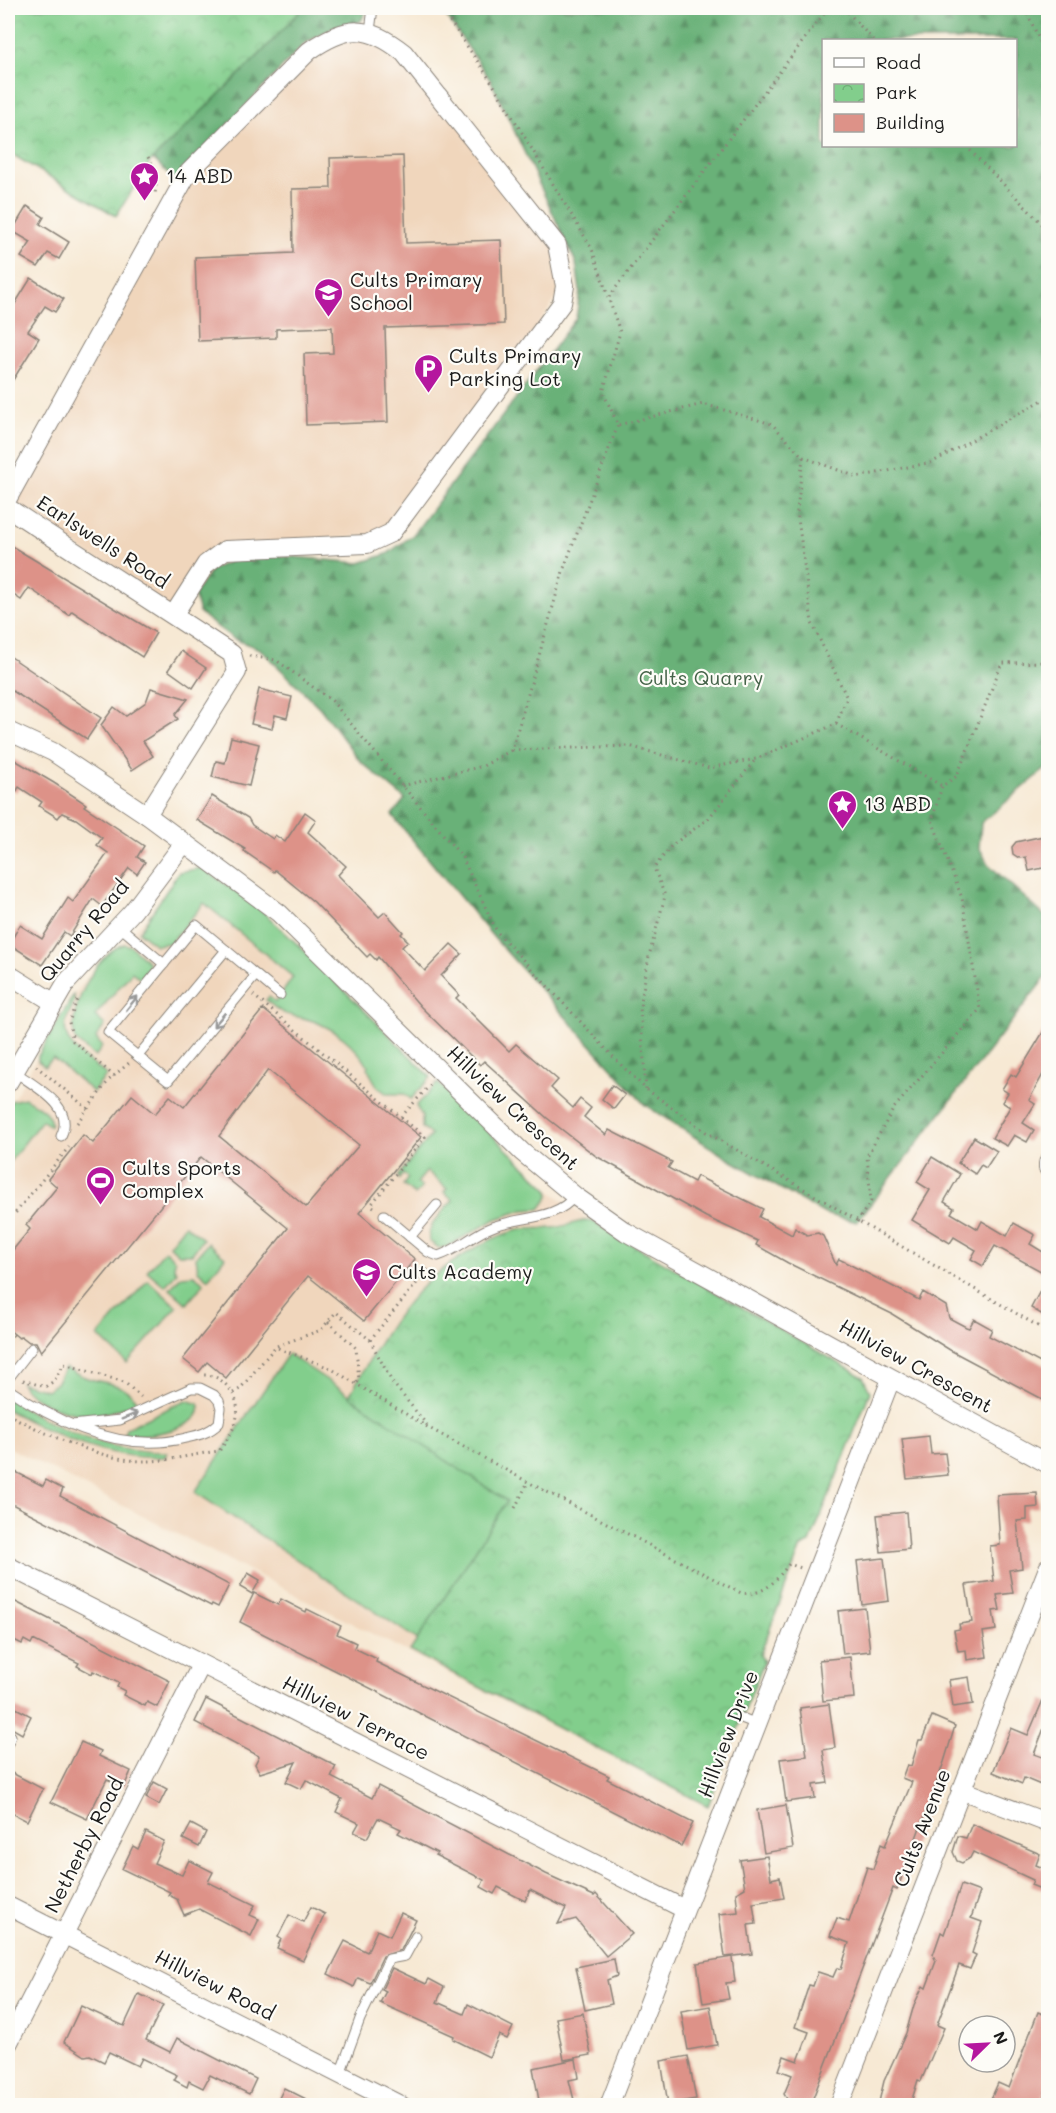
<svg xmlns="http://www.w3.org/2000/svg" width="1056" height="2113" viewBox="0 0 1056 2113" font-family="Mali,sans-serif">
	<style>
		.built { fill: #f0d6bc }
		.green { fill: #82ce8c; stroke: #4f7554; stroke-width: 1.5 }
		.forest { fill: url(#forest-firs); stroke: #42664a; stroke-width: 1.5; fill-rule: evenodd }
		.park { fill: url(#park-crowns); stroke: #4f7554; stroke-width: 1.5 }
		.building { fill: #dd9288; fill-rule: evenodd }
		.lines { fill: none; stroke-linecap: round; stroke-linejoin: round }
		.lane-casing { stroke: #8a8278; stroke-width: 11 }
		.street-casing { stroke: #8a8278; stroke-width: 20 }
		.path { stroke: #8a8278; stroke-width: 3; stroke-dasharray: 1.5 4.5; stroke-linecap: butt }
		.lane { stroke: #fff; stroke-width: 9 }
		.street { stroke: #fff; stroke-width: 18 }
		.oneway { stroke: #999 }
		.labels { text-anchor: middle; stroke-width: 4.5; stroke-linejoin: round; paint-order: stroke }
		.poi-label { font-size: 20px; fill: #1c1c1c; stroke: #fdfcf7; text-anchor: start }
		.street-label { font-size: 20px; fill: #1c1c1c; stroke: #fdfcf7 }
		.park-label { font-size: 20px; fill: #456349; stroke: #fdfcf7 }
	</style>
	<defs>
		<pattern id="forest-firs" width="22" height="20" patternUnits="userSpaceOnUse" patternTransform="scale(1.5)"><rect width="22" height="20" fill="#69b178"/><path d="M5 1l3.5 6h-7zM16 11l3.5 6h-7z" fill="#568f62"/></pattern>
		<pattern id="park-crowns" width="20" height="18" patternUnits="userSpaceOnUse" patternTransform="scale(1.5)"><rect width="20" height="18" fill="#82ce8c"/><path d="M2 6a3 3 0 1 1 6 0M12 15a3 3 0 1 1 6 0" fill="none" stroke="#70b078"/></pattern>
	</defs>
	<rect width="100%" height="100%" fill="#fdfcf7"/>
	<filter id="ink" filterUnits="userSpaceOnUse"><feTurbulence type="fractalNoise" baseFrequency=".0167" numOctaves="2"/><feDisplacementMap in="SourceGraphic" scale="12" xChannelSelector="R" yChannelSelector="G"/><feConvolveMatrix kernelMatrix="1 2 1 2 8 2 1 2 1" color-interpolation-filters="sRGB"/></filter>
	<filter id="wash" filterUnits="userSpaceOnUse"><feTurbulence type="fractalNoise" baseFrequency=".008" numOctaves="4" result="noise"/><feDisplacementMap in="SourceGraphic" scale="24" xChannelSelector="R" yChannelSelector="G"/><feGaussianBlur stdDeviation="1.35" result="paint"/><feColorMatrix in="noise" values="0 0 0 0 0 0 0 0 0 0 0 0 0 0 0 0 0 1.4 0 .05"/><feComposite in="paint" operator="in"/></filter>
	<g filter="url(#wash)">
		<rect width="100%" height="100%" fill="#f7e9d4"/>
		<g class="built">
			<polygon points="329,37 388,40 557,245 565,286 392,533 232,548 174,614 8,497 188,173"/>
			<polygon points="202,868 313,959 431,1077 549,1190 590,1220 863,1377 870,1392 810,1543 801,1547 760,1655 764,1661 708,1806 8,1447 8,1108 70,1000 89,975 147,917 179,872"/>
		</g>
		<g class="green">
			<path d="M202 868 257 906 313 959 431 1077 411 1099 404 1094H387L377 1086 367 1068 368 1065C353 1044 337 1030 313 1021 288 1012 289 1021 266 1000L269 997 276 1002 293 977 204 903 170 943 156 945 139 932 179 872Z"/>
			<path d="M124 944 131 946 149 963 147 972 141 980 132 972 95 1016 105 1025 96 1038 102 1047 95 1057 75 1040C66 1013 96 952 124 944Z"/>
			<path d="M74 994C76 1004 69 1011 66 1021 60 1046 91 1062 107 1075L93 1092 53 1058 45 1066 38 1061V1056Z"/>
			<path d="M438 1083 549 1190V1197L540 1209 523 1210 496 1219 446 1247 439 1248 429 1241C426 1225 443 1212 453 1200L444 1192 447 1189 427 1171 417 1183 422 1187 415 1195 403 1185 408 1178 403 1174 399 1179 398 1176 431 1135 422 1128V1116L416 1106Z"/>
			<path d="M25 1098C35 1105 54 1113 50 1126L42 1120 8 1164V1108L11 1101Z"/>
			<polygon points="185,1225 203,1239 192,1254 179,1254 169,1245"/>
			<polygon points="208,1243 225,1257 208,1279 198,1270 196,1257"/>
			<polygon points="165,1250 175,1260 174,1268 177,1272 165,1286 147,1271"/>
			<polygon points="194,1275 204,1283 187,1304 170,1289 181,1276"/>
			<polygon points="148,1280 177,1307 127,1363 98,1336"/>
			<polygon points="288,1354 508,1501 418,1640 195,1492"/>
			<path d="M65 1368C73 1370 78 1375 87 1378 106 1384 126 1383 138 1402 103 1418 76 1420 41 1401 33 1396 25 1392 21 1383L47 1390 56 1383Z"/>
			<path d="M8 1398C56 1430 109 1453 167 1452L165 1457C111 1461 54 1435 8 1410Z"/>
			<path d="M186 1400 199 1404C207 1429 141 1439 124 1434L126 1428Z"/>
		</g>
		<g class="forest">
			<polygon points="303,8 368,8 361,21 348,26 336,26 305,43 175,180 153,159 258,56"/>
			<path d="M441 8H1048V767L981 823 979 847 988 864 1048 919V974L857 1222 825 1214 727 1158 645 1105 494 938 392 815 405 799 360 761 320 708 260 649 234 639 199 613 194 595 212 569 249 553 360 563 387 554 413 535 576 318 580 291 576 263 491 81ZM824 40H1016V146H824Z"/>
		</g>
		<g class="park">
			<polygon points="8,8 303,8 258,56 150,162 116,216 8,152"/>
			<path d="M590 1220 863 1377 870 1392 810 1543 801 1547 760 1655 764 1661 708 1806 410 1651 507 1501 349 1396C369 1361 389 1322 417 1292 440 1268 485 1238 518 1230 532 1227 545 1230 559 1227 569 1225 579 1221 590 1220Z"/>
		</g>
		<g id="blocks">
			<g class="building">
				<polygon points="403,156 406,243 501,240 504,324 385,328 388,422 306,425 304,354 333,353 332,327 276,329 276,338 198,341 195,257 293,253 292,189 331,188 330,158"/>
				<polygon points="27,206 44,217 40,224 69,242 59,259 48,253 38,267 21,257 31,242 12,231"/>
				<polygon points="31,278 64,299 55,312 45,306 28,331 39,338 8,388 8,315"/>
				<polygon points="8,544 156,633 142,657 72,611 69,615 29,588 21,600 8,591"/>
				<polygon points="181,651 206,668 193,688 168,670"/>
				<polygon points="8,655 101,718 87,739 8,688"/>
				<polygon points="151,688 188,699 175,715 178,719 143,741 153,756 132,770 101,725 114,707 126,716 146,702"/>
				<polygon points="259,689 292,697 287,718 275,715 272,729 251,724"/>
				<polygon points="231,737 259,744 249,786 212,777 216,761 225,763"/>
				<polygon points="8,756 54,783 86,804 84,806 144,846 137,857 145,862 137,874 129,868 102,906 93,899 70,936 64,932 42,965 9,944 20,925 42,939 68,898 73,902 108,853 97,845 102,838 76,819 62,813 58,818 39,806 42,802 19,787 16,792 8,787"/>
				<polygon points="212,796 248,818 252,825 273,839 275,835 285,842 305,812 316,820 308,832 346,866 338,875 379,917 385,912 403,932 401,934 408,941 402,947 425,971 451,944 462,954 441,976 459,995 456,998 509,1051 516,1044 558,1080 551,1088 573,1108 580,1099 591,1108 584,1117 606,1135 609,1130 672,1162 668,1168 694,1182 697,1176 763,1209 759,1217 792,1235 795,1228 807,1235 818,1233 823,1236 836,1265 839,1259 919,1300 923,1292 946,1306 949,1318 966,1327 969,1328 974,1319 992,1329 989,1336 1048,1367 1048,1402 950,1350 892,1314 788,1263 756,1245 758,1241 706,1217 596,1156 547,1118 484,1061 480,1065 421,1007 378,957 376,960 370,954 367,957 314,902 275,870 274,872 244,851 245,849 197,820"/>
				<polygon points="1048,835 1048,867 1029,871 1026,857 1019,858 1013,854 1012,847 1016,842"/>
				<path d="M263 1009 421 1137 359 1213 415 1259 364 1321 308 1276 226 1378 207 1362 199 1372 183 1359 288 1228 201 1157 41 1352 36 1342H29L21 1336 19 1338 8 1329V1256L30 1229 26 1225 57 1187 48 1179 83 1135 93 1143 132 1095 155 1114 170 1096 184 1107ZM268 1070 359 1145 306 1207 219 1136Z"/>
				<polygon points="1048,1024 1048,1065 1029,1100 1035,1104 1023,1123 1034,1130 1027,1142 1014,1135 1007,1146 992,1138 1010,1107 1002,1102 1008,1093 1002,1089 1011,1074 1016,1077"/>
				<polygon points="612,1085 625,1095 614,1109 602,1099"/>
				<polygon points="974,1137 997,1151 986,1168 981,1165 975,1174 958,1163"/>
				<polygon points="932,1157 960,1174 944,1202 954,1208 951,1213 978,1229 982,1221 1007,1236 1014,1223 1035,1235 1030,1244 1048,1255 1048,1275 995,1246 983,1266 971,1259 976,1250 954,1237 950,1243 912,1220 930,1190 917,1182"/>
				<polygon points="1048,1276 1048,1318 1031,1308"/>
				<polygon points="929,1436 931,1454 945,1453 948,1475 907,1479 902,1439"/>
				<polygon points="8,1468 43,1486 46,1480 63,1489 60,1496 229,1585 218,1607 212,1604 211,1606 8,1502"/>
				<polygon points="1037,1493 1038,1507 1027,1508 1027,1520 1017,1521 1022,1568 1009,1570 1013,1593 997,1595 1000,1610 993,1611 996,1630 983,1632 987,1657 967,1660 966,1650 958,1651 954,1630 960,1629 959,1624 972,1622 966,1585 994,1581 990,1546 1000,1545 997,1495"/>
				<polygon points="906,1512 909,1549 881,1552 877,1515"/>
				<polygon points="884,1558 889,1601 862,1605 857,1561"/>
				<polygon points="248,1573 260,1580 252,1594 240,1587"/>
				<polygon points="254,1593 278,1605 281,1599 306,1612 307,1609 341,1626 337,1634 356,1643 354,1648 377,1659 376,1662 609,1776 607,1779 693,1823 681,1846 240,1622"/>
				<polygon points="8,1598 170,1681 157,1707 147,1702 145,1706 123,1695 125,1691 117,1687 119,1683 93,1671 92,1674 77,1666 79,1663 33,1640 31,1644 24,1640 22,1644 8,1637"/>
				<polygon points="865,1608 870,1651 843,1654 838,1611"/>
				<polygon points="850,1657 854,1698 823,1701 819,1660"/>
				<polygon points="969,1677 973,1704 953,1707 949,1680"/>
				<polygon points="206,1699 336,1766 331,1777 372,1798 378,1786 546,1874 594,1896 596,1894 632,1934 606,1956 576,1919 558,1924 566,1908 530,1890 525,1901 498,1887 494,1894 481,1887 484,1880 435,1855 437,1853 398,1833 401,1829 378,1818 367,1838 354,1832 359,1823 336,1812 342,1799 306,1780 301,1789 286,1782 296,1762 260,1773 255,1764 259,1756 195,1722"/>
				<polygon points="1043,1700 1048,1702 1048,1718 1034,1754 1048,1759 1048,1788 1024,1778 1022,1784 993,1772 1011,1728 1028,1735"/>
				<polygon points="829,1704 835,1748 823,1750 828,1783 813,1785 815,1798 786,1802 780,1759 807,1756 800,1708"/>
				<polygon points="14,1707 31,1716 22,1734 8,1726"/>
				<polygon points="932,1716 955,1726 944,1762 897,1890 893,1888 810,2106 791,2106 784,2094 792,2075 779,2070 784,2056 798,2061 809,2032 795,2027 809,1985 813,1986 818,1972 833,1977 837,1968 841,1969 849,1943 830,1936 837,1918 849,1922 867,1867 873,1869 881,1844 885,1846 912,1782 902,1778 907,1765 911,1766 919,1740 922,1740"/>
				<polygon points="81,1742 101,1751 99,1756 131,1771 124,1787 107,1779 87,1819 51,1802"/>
				<polygon points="12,1773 43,1789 27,1821 8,1811 8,1782"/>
				<polygon points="154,1782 167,1789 159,1805 146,1798"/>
				<polygon points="786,1805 793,1848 764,1853 757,1810"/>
				<polygon points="191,1824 206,1832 199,1847 183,1839"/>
				<polygon points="972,1824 1040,1854 1036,1865 1048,1870 1048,1892 1031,1885 1033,1880 973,1852 970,1858 962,1863 957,1861 953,1852 958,1836 966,1838"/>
				<polygon points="146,1832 164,1841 154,1863 182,1875 189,1860 213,1872 208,1882 255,1905 250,1915 259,1919 251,1936 199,1909 184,1915 177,1899 168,1895 170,1892 122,1869 133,1846 138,1849"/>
				<polygon points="767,1856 771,1879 780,1877 784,1898 753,1903 756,1924 748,1925 752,1954 725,1957 719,1914 738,1912 736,1893 745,1888 740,1860"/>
				<polygon points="961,1885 980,1892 971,1918 982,1922 972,1953 976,1955 970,1969 959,1965 937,2025 944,2028 921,2081 918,2080 910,2106 878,2106 884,2081 906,2033 914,2005 923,1986 926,1988 936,1961 933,1955 941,1932 944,1934"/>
				<polygon points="311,1907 325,1914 303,1960 277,1948 281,1939 278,1937 289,1915 303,1922"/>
				<polygon points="401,1913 416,1920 401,1950 383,1956 370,1983 358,1978 354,1987 328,1974 345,1941 367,1952 377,1930 390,1936"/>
				<polygon points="732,1957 735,1982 726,1983 729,1999 703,2003 697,1963"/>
				<polygon points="614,1959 617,1976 607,1980 612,2004 585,2010 576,1967"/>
				<polygon points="392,1968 426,1984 429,1979 444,1987 437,2002 464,2014 468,2004 513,2027 507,2039 499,2035 489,2057 453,2039 454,2036 380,2003 386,1991 382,1989"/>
				<polygon points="139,1994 163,2005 146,2040 170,2052 177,2038 256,2079 249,2094 210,2075 203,2088 189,2081 187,2087 174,2080 177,2075 142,2058 138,2066 109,2052 104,2062 90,2055 85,2056 64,2042 81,2006 124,2026"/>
				<polygon points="710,2006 717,2045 688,2050 681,2011"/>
				<polygon points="1038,2012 1048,2016 1048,2085 1040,2106 988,2106 998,2083 1009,2088"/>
				<polygon points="583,2013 591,2055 564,2060 556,2018"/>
				<polygon points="688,2056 696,2099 668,2104 661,2061"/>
				<polygon points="576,2059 579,2078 569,2080 574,2100 540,2106 533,2068"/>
				<polygon points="284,2088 320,2106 275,2106"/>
			</g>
		</g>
	</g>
	<g filter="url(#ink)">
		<use href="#blocks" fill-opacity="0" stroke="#8a8278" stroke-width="1.5"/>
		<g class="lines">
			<defs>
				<g id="lane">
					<polyline points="370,31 373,8"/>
					<polyline points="119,926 164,964"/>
					<polyline points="256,975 168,1081 108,1032 196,925 280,995"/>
					<polyline points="138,1056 226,950"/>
					<path d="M14 1071C35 1087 76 1106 61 1136"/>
					<path d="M384 1215 428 1252 438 1256C458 1250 473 1234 492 1227 520 1216 555 1221 575 1196"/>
					<polyline points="410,1237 437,1205"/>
					<polyline points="8,1379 32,1348"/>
					<path d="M8 1389C59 1424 122 1454 186 1438 199 1435 209 1433 219 1423L221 1408 219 1401 214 1395 200 1388H191L120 1420 72 1425"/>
					<polyline points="739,1717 757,1724"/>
					<polyline points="8,1735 11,1736 8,1743"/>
					<polyline points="340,2074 360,2019 389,1959 405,1956 416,1936"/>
				</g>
				<g id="street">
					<path d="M8 498 188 173 309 51C346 25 368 24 404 53L557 245 565 286 562 303 391 533 367 544 225 550 206 564 174 614"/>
					<polyline points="8,508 232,654 237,672 147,815"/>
					<polyline points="8,731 53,752 147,815 279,913 522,1152 575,1196 626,1232 1048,1464"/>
					<polyline points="8,974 53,1002"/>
					<polyline points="8,1083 66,983 133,911 184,843"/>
					<polyline points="1048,1163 1048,1168"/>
					<polyline points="8,1566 684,1909"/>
					<polyline points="961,1790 1048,1823"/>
					<polyline points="8,1906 402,2106"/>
					<polyline points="8,2044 201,1665"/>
					<polyline points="609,2106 891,1379"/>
					<polyline points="839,2106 1048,1568"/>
				</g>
			</defs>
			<use href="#lane" class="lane-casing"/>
			<use href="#street" class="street-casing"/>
			<g class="path">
				<polyline points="844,8 873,40"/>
				<polyline points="1025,8 1048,59"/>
				<polyline points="966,146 1048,230"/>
				<polyline points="148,157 157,175 155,195"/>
				<polyline points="609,297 828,8"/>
				<polyline points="803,457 857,477 933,462 1048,397"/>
				<polyline points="249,656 276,660 332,701 462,857 497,932 619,1063 646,1089 706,1132 1048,1332"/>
				<polyline points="836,724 942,786 957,776 1002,663 1048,662"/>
				<polyline points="512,750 629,746 709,768 756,759 836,724 847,698 812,623 797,511 803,457 772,424 703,404 618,425"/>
				<polyline points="402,786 483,766 512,750 564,568 618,425 603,392 620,332 592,249 491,81 441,8"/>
				<polyline points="253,995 425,1137 371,1205 374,1207"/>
				<polyline points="77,1000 69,1022 73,1041 114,1076"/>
				<polyline points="36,1066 88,1109"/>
				<polyline points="646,1089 640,1007 649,956 665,896 654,868 672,845 708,819 755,760"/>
				<polyline points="401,1117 430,1085"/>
				<polyline points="77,1123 109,1080 129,1063"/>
				<polyline points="8,1222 69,1147"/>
				<polyline points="857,1222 871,1201 867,1156 894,1108 980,1009 962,898 932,820 942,786"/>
				<polyline points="328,1322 356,1348 359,1380 356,1384"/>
				<polyline points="8,1331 17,1339"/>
				<polyline points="370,1340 430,1267"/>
				<polyline points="277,1346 321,1330 336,1312 370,1340 392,1382 427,1425"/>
				<polyline points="23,1380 45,1387 54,1381 64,1364 124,1382 141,1397"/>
				<path d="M233 1393 240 1389 275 1347 330 1368 429 1428 528 1482 741 1593C765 1596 775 1581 789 1564L801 1568"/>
				<path d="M8 1414C42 1433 106 1462 146 1461 170 1461 195 1454 219 1451 234 1431 247 1409 228 1387 221 1379 214 1375 204 1375"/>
				<polyline points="515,1508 528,1482"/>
			</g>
			<use href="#lane" class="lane"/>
			<use href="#street" class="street"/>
		</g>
		<defs><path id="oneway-shaft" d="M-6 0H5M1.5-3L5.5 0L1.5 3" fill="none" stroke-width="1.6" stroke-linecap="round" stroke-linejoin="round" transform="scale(1.5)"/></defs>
		<g class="oneway">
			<use href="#oneway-shaft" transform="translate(132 1003) rotate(-51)"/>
			<use href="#oneway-shaft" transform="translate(219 1020) rotate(130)"/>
			<use href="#oneway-shaft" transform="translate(130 1416) rotate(-22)"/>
		</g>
	</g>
	<defs>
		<symbol id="sight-pin" viewBox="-11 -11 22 30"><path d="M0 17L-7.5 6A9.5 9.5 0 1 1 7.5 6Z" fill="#b5179e" stroke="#fdfcf7"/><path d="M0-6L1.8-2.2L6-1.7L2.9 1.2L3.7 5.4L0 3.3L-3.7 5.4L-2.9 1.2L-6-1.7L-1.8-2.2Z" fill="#fff"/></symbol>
		<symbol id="school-pin" viewBox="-11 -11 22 30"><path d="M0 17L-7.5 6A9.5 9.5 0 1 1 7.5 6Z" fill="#b5179e" stroke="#fdfcf7"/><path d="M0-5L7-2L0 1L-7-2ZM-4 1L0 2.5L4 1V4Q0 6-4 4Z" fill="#fff"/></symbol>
		<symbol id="parking-pin" viewBox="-11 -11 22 30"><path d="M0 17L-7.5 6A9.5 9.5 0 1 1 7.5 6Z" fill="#b5179e" stroke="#fdfcf7"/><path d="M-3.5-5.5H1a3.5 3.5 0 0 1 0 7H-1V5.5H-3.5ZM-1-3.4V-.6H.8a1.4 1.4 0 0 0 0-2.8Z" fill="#fff"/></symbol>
		<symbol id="stadium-pin" viewBox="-11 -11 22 30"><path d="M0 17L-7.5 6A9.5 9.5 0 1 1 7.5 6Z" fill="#b5179e" stroke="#fdfcf7"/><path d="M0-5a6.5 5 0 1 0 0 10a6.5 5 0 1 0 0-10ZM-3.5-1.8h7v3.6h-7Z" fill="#fff"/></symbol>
	</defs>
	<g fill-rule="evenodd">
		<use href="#sight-pin" x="128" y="160" width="33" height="45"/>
		<use href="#school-pin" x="312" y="276" width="33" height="45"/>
		<use href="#parking-pin" x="412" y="352" width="33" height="45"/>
		<use href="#sight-pin" x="826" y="788" width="33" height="45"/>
		<use href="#stadium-pin" x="84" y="1164" width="33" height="45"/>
		<use href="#school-pin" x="350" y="1256" width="33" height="45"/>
	</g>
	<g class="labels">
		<g class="poi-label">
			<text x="166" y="183">14 ABD</text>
			<text x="350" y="287">Cults Primary<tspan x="350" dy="23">School</tspan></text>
			<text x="449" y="363">Cults Primary<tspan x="449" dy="23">Parking Lot</tspan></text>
			<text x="864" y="811">13 ABD</text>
			<text x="122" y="1175">Cults Sports<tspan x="122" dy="23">Complex</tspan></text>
			<text x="388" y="1279">Cults Academy</text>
		</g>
		<g class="street-label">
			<text transform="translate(103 542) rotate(33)" y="7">Earlswells Road</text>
			<text transform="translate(84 931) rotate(-50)" y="7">Quarry Road</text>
			<text transform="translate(513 1108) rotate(43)" y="7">Hillview Crescent</text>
			<text transform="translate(916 1366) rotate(29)" y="7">Hillview Crescent</text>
			<text transform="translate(356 1718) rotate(27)" y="7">Hillview Terrace</text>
			<text transform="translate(728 1734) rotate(-69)" y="7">Hillview Drive</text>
			<text transform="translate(922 1828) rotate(-69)" y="7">Cults Avenue</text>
			<text transform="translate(84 1845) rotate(-63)" y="7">Netherby Road</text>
			<text transform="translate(215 1985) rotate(27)" y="7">Hillview Road</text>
		</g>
		<g class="park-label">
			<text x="701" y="685">Cults Quarry</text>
		</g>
	</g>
	<rect width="1056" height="2113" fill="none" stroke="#fdfcf7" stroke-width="30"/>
	<rect x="822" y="39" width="195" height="108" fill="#fdfcf7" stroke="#a3a29f" stroke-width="1.5"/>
	<rect x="834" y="58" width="30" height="9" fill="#ffffff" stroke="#a3a29f" stroke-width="1.5"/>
	<text x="876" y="69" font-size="18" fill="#1c1c1c">Road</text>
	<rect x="834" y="84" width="30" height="18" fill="url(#park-crowns)" stroke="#a3a29f" stroke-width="1.5"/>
	<text x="876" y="99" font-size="18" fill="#1c1c1c">Park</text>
	<rect x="834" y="114" width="30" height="18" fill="#dd9288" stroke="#a3a29f" stroke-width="1.5"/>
	<text x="876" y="129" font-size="18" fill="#1c1c1c">Building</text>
	<g transform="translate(987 2044) rotate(66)"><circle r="28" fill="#fdfcf7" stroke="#a3a29f" stroke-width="1.5"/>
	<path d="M0-4.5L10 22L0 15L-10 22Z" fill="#b5179e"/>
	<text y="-9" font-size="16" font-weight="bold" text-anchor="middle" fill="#1c1c1c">N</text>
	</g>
</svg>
